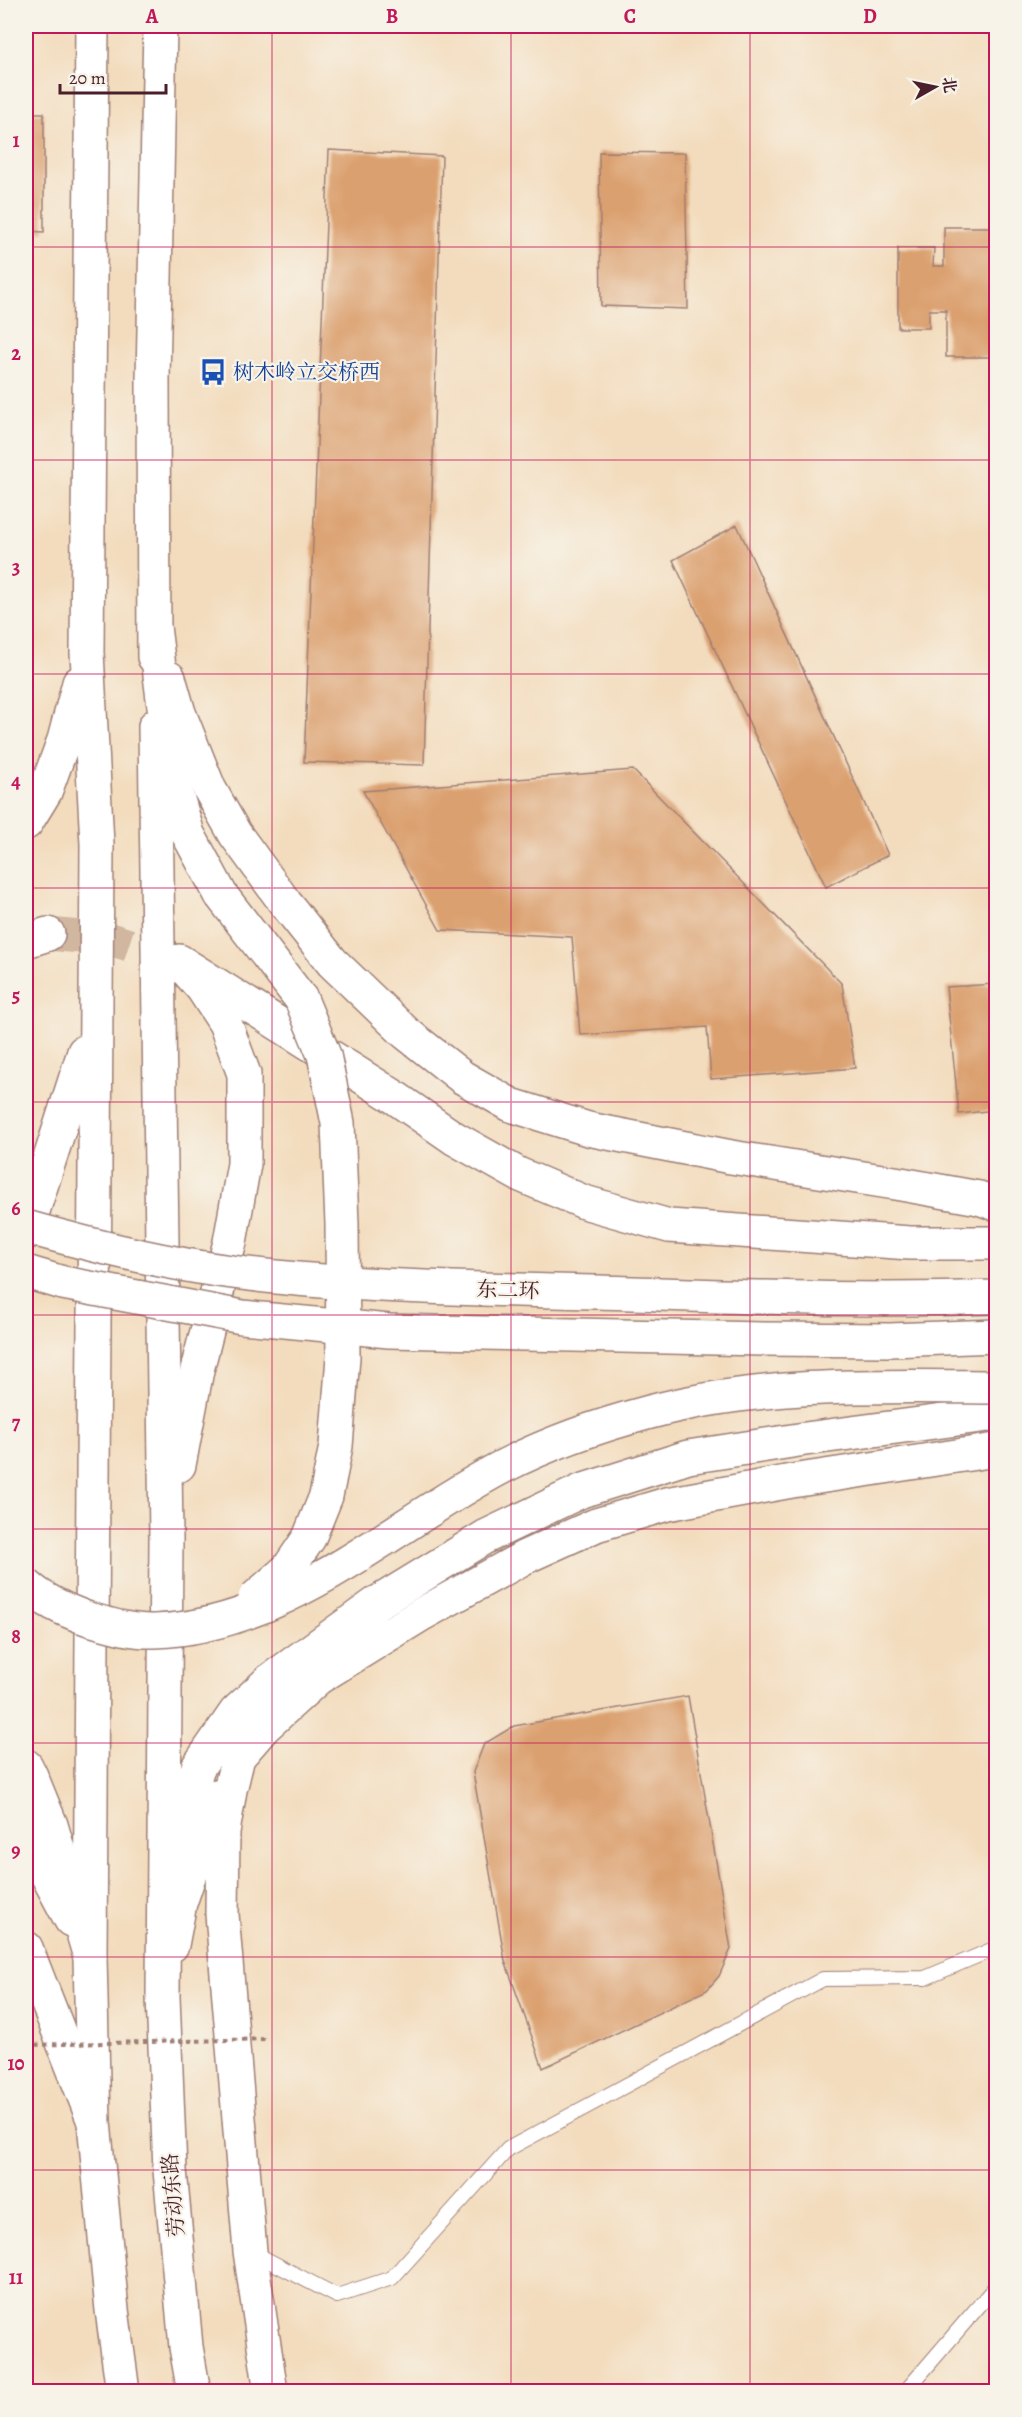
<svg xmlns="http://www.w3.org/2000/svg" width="1022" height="2417" viewBox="0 0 1022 2417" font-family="Alegreya,'Noto Serif SC',serif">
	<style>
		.building { fill: #dba070 }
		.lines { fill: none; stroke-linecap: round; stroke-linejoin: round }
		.highway-tunnel { stroke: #d1b6a0; stroke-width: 33; stroke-dasharray: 33 16; stroke-linecap: butt }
		.lane-casing { stroke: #9e7e74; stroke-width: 16 }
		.secondary-casing { stroke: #9e7e74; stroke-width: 36 }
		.primary-casing { stroke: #9e7e74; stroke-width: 36 }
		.highway-casing { stroke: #9e7e74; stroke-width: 36 }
		.lane { stroke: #fff; stroke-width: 14 }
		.secondary { stroke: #fff; stroke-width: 33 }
		.primary { stroke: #fff; stroke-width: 33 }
		.highway { stroke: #fff; stroke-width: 33 }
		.highway-bridge-casing { stroke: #9e7e74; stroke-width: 36; stroke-linecap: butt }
		.path-bridge { stroke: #9e7e74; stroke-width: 4; stroke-dasharray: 4.5 4.5; stroke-linecap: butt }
		.highway-bridge { stroke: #fff; stroke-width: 33 }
		.grid { fill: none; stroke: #c2185b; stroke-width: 1.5; stroke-opacity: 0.55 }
		.labels { text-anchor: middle; stroke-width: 4.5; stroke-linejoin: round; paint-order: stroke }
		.transit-label { font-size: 21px; fill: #164399; stroke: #f7f3e8; text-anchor: start }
		.street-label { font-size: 21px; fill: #4a1f2b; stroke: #f7f3e8 }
		.neatline { fill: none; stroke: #c2185b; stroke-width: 2 }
		.grid-label { font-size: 20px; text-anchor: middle; font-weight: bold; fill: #c2185b }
	</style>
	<rect width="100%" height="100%" fill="#f7f3e8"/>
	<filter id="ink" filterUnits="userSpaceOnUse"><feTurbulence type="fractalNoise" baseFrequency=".0167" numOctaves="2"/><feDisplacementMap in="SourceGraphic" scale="12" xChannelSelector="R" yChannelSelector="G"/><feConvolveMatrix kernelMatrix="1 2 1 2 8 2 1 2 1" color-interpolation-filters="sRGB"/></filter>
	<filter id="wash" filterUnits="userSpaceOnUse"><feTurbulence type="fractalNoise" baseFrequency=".008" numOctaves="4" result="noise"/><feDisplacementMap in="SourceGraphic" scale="24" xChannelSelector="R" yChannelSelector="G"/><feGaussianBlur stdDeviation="1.35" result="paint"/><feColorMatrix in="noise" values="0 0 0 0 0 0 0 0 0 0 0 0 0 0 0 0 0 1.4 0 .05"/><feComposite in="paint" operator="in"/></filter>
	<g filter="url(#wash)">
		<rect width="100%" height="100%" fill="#f3dcbd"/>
		<g id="blocks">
			<g class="building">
				<polygon points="26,113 44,113 44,232 26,231"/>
				<polygon points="329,150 442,156 424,765 304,762"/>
				<polygon points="599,152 685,153 688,309 601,306"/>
				<polygon points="944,227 996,227 996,357 946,357 946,310 929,310 929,328 898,328 898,248 934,248 933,266 944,266"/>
				<polygon points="737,525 888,855 826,887 673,560"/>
				<polygon points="633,770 842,984 855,1068 711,1079 707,1027 580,1035 572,937 440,930 363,791"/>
				<polygon points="996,984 996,1110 959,1114 946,987"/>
				<polygon points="688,1696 731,1949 719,1976 707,1990 543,2068 505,1961 473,1772 484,1744 514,1726"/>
			</g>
		</g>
	</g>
	<g filter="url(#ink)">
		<use href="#blocks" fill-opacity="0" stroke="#9e7e74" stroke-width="1.5"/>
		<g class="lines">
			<polyline class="highway-tunnel" points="48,934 113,940 179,961"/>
			<defs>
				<g id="lane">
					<polyline points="252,2252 337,2296 392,2278 508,2149 823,1979 925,1978 996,1948"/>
					<polyline points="905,2392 996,2286"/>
				</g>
				<g id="secondary">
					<polyline points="172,1945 180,1903 216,1796"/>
					<polyline points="26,1948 93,2119"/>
					<polyline points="271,2392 250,2251 222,1914 223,1832 230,1790 238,1757 264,1727 318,1678 422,1614 525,1557 596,1525 667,1504 792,1481 996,1450"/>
				</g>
				<g id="primary">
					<polyline points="92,26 87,652 97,844 90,1957 94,2122 112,2310 123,2392"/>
					<polyline points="154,657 153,380 160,26"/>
					<polyline points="169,678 179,713 209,788 235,834 286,904 332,962 406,1033 462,1077 511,1105 588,1129 731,1157 901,1184 979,1198 996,1204"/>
					<polyline points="155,726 166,1538 163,1997 170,2170 186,2347 194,2392"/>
					<polyline points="26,823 45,792 64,740 79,683"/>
					<polyline points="26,1233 84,1052"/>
					<polyline points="179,1465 197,1370 230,1242 244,1164 244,1074 225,1023 203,989 182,965"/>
					<polyline points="26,1835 71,1920"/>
					<polyline points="175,1845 198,1767 236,1712 269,1681 377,1603 485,1537 581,1491 688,1457 805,1439 996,1414"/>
				</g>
				<g id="highway">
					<polyline points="154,627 174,786 188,834 221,895"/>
					<polyline points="26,941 48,934"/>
					<polyline points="179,961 393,1096 454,1138 518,1174 584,1202 669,1226 910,1243 996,1243"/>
					<polyline points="26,1272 63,1283"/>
					<polyline points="26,1766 31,1776 51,1825 90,1957"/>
				</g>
			</defs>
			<use href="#lane" class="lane-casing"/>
			<use href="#secondary" class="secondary-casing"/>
			<use href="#primary" class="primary-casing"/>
			<use href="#highway" class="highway-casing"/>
			<use href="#lane" class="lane"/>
			<use href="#secondary" class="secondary"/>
			<use href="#primary" class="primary"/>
			<use href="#highway" class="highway"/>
			<defs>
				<g id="highway-bridge">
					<polyline points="221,895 301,999 324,1055 338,1123 342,1224 343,1357 336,1446 326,1496 309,1538 288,1569 255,1598"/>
					<path d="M26 1227C93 1246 162 1263 232 1272 354 1287 476 1289 599 1292 731 1296 864 1302 996 1297"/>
					<polyline points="63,1283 242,1317 389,1331 763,1339 890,1340 996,1336"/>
					<path d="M26 1585C44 1601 66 1611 89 1619 110 1625 133 1632 155 1631 288 1626 392 1524 504 1466 549 1443 601 1425 650 1412 762 1382 881 1386 996 1387"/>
				</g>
			</defs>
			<use href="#highway-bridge" class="highway-bridge-casing"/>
			<polyline class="path-bridge" points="26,2045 268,2039"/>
			<use href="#highway-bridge" class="highway-bridge"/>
		</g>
	</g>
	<path class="grid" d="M272 26V2392M511 26V2392M750 26V2392M26 247H996M26 460H996M26 674H996M26 888H996M26 1102H996M26 1315H996M26 1529H996M26 1743H996M26 1957H996M26 2170H996"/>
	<defs>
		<symbol id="bus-bare" viewBox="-9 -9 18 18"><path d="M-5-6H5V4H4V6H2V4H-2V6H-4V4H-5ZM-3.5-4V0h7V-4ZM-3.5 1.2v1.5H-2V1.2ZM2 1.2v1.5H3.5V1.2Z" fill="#1a4fb4" stroke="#f7f3e8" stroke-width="2.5" paint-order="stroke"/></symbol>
	</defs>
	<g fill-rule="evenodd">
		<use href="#bus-bare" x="194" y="353" width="38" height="38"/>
	</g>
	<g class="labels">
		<g class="transit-label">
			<text x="233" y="379">树木岭立交桥西</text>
		</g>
		<g class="street-label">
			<text transform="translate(508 1290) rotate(2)" y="7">东二环</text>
			<text transform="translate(173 2195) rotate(-95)" y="7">劳动东路</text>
		</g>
	</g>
	<rect width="1022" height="2417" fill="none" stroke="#f7f3e8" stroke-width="66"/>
	<g transform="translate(935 87) rotate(81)" stroke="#f7f3e8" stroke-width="4.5" paint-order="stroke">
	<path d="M0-4.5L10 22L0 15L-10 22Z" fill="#4a1f2b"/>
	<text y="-9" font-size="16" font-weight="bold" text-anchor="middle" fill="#4a1f2b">北</text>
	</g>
	<path d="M60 84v9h106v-9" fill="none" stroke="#4a1f2b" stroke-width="3"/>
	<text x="69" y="84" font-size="18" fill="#4a1f2b" stroke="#f7f3e8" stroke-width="4.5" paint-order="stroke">20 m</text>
	<rect x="33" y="33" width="956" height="2351" class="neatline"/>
	<g class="grid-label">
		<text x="152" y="23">A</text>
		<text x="392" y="23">B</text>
		<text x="630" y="23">C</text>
		<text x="870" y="23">D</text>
		<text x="16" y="147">1</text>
		<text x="16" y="360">2</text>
		<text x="16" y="574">3</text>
		<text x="16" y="788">4</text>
		<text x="16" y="1002">5</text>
		<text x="16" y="1215">6</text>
		<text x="16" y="1429">7</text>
		<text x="16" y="1643">8</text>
		<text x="16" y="1857">9</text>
		<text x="16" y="2070">10</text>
		<text x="16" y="2284">11</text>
	</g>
</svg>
